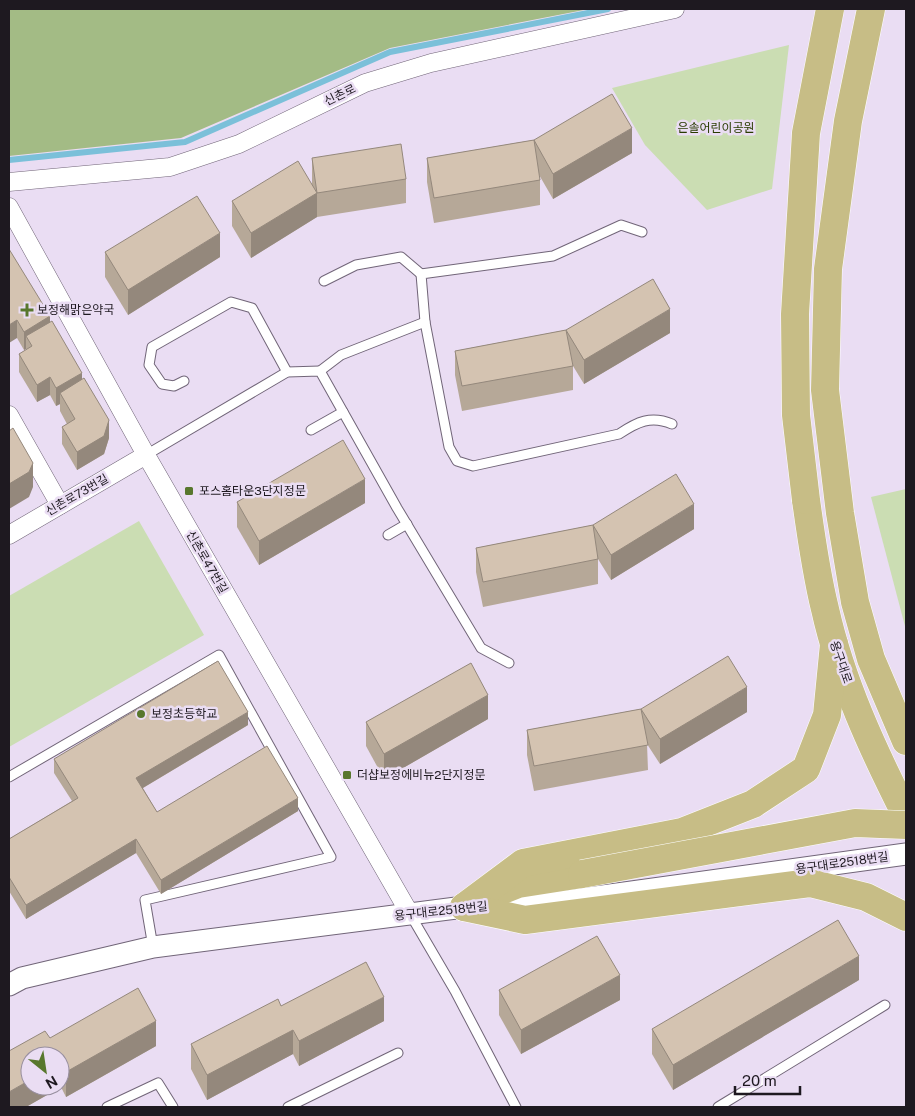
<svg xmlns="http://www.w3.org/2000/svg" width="915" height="1116" viewBox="0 0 915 1116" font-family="'Public Sans','Noto Sans KR',sans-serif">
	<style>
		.green { fill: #cbddb3 }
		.forest { fill: #a3bb85 }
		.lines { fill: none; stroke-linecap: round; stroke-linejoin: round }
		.stream { stroke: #7bc0d9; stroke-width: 6 }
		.service-casing { stroke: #716578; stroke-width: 11 }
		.minor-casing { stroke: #716578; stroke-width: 19 }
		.tertiary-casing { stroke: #716578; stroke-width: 23 }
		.primary-casing { stroke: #fff; stroke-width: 29 }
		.service { stroke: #fff; stroke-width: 9 }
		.minor { stroke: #fff; stroke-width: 18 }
		.tertiary { stroke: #fff; stroke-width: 21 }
		.primary { stroke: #c7bd86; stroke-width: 28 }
		.primary-bridge-casing { stroke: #fff; stroke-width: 29; stroke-linecap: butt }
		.primary-bridge { stroke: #c7bd86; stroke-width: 28 }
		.wall { fill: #b6a898 }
		.shaded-wall { fill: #94887c }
		.building { fill: #d4c3b1; stroke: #94887c }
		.poi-dot { fill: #58772d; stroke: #eaddf3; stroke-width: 2 }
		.labels { text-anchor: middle; stroke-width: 5; stroke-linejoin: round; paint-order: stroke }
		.street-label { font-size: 12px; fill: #1e1920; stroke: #eaddf3 }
		.park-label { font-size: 12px; fill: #293c00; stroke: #eaddf3 }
		.poi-label { font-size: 12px; fill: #1e1920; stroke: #eaddf3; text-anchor: start }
	</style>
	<rect width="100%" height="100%" fill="#eaddf3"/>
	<g class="green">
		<polygon points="789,45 772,189 707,210 645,145 612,88"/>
		<polygon points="906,489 906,630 871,497"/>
		<polygon points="139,521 204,635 9,747 9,596"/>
	</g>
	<polygon class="forest" points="9,9 589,9 390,48 181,138 9,156"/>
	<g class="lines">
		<polyline class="stream" points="9,160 185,142 390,52 608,9"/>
		<defs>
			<g id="service">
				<polyline points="324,281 356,265 401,257 421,274"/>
				<polyline points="425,322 421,274 553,256 621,225 642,232"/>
				<path d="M320 371 341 355 425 322 449 447 457 461 473 466 619 434C637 422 651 415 672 424"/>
				<polyline points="184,381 174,386 162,384 149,365 152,347 231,302 252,308 287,372"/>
				<polyline points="311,430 343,412"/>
				<polyline points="146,455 287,372 320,371 397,508 481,648 509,663"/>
				<polyline points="388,535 407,524"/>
				<polyline points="9,777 219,655 331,857 145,900 153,947"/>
				<polyline points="410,914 455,991 516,1107"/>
				<polyline points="107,1107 158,1083 173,1107"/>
				<polyline points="288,1107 398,1053"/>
				<polyline points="718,1107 885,1005"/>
			</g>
			<g id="minor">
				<polyline points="9,182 170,167 239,144 365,83 431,63 675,9"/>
				<polyline points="9,207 146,455 410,914"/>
				<polyline points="9,415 60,505"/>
				<polyline points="9,535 146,455"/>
			</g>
			<polyline id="tertiary" points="9,985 22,978 153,947 464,907 538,905 906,854"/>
			<g id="primary">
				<polyline points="871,9 848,121 828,269 825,390 840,513 855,602 871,659 906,741"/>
				<path d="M806 500C811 536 816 573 825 609 841 681 873 750 906 815"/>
				<polyline points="495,893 518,884 582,874"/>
				<polyline points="464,907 523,863 682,832 753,804 806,769 827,715 834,644"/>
				<polyline points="464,907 525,920 810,883 866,897 906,917"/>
			</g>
		</defs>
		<use href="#service" class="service-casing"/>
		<use href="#minor" class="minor-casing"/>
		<use href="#tertiary" class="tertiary-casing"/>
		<use href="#primary" class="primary-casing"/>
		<use href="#service" class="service"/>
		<use href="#minor" class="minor"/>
		<use href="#tertiary" class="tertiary"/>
		<use href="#primary" class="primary"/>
		<defs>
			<g id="primary-bridge">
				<polyline points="806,500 796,415 795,314 806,133 830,9"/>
				<polyline points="582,874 855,823 906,825"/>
			</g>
		</defs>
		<use href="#primary-bridge" class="primary-bridge-casing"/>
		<use href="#primary-bridge" class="primary-bridge"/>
	</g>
	<g class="wall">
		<polygon points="534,140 632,153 553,199 538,173 540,180 540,205 434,223 427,182 427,158"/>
		<polygon points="312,158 406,179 406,203 317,217 251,258 232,226 232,201 312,184"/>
		<polygon points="9,249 82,380 109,438 104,454 77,470 62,444 62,427 67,424 60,411 60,404 56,406 50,395 37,402 19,372 19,354 26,350 26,349 24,350 17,338"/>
		<polygon points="105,252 220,257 128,315 105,277"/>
		<polygon points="566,330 670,333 584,384 573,366 573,390 462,411 455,375 455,351"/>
		<polygon points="237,502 365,503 259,565 237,527"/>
		<polygon points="593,525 694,529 611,580 598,559 598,584 483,607 476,572 476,548"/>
		<polygon points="641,709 747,712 660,764 647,744 648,770 534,791 527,755 527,730"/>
		<polygon points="488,719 384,779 366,746 366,722"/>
		<polygon points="248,725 143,788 157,812 298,811 161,894 136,853 26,919 9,891 9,839 72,801 54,773 54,759"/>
		<polygon points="859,980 673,1090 652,1054 652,1029"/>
		<polygon points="499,990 620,1000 521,1054 499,1015"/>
		<polygon points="281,1006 384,1021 299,1066 293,1054 207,1100 191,1069 191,1044"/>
		<polygon points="50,1038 156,1046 66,1097 61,1087 26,1107 9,1107"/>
	</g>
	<g class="shaded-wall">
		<polygon points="632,128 632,153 553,199 553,174"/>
		<polygon points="317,193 317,217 251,258 251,233"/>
		<polygon points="220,233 220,257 128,315 128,290"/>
		<polygon points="670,309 670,333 584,384 584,360"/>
		<polygon points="50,316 50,334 26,336 26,349 24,350 24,332"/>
		<polygon points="17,320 17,338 9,343 9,325"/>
		<polygon points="82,373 82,391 60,393 60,404 56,406 56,388"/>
		<polygon points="50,377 50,395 37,402 37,385"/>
		<polygon points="109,420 109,438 104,454 77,470 77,452"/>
		<polygon points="33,463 33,487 29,497 9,509 9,484"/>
		<polygon points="365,479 365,503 259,565 259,541"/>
		<polygon points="694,504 694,529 611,580 611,555"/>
		<polygon points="747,687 747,712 660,764 660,739"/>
		<polygon points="488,695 488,719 384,779 384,754"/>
		<polygon points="248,712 248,725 136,792 136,778"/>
		<polygon points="298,798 298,811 161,894 161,880"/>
		<polygon points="136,839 136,853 26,919 26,905"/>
		<polygon points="859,956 859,980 673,1090 673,1065"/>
		<polygon points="620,975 620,1000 521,1054 521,1030"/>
		<polygon points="384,997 384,1021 299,1066 299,1041"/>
		<polygon points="156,1021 156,1046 66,1097 66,1072"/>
		<polygon points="293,1030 293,1054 207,1100 207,1075"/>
		<polygon points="60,1063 61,1063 61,1087 26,1107 9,1107 9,1092 30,1080 30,1086 60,1086"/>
	</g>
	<g class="building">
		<polygon points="612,94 632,128 553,174 534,140 540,180 434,198 427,158 534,140"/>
		<polygon points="401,144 406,179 317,193 312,158"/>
		<polygon points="298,161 317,193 251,233 232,201"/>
		<polygon points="197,196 220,233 128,290 105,252"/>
		<polygon points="9,249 50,316 24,332 17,320 9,325"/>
		<polygon points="653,279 670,309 584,360 566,330"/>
		<polygon points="52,321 82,373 56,388 50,377 37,385 19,354 32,346 26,336"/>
		<polygon points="566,330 573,366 462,386 455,351"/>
		<polygon points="84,378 109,420 104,436 77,452 62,427 75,419 60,393"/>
		<polygon points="13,428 33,463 29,472 9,484 9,431"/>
		<polygon points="343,440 365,479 259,541 237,502"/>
		<polygon points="676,474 694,504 611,555 593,525"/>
		<polygon points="593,525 598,559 483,582 476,548"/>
		<polygon points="728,656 747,687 660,739 641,709"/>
		<polygon points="218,661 248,712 136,778 157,812 267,746 298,798 161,880 136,839 26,905 9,877 9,839 78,798 54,759"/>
		<polygon points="471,663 488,695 384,754 366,722"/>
		<polygon points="641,709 648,745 534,766 527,730"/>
		<polygon points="838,920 859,956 673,1065 652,1029"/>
		<polygon points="597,936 620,975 521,1030 499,990"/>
		<polygon points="366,962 384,997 299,1041 293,1030 207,1075 191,1044 278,999 281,1006"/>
		<polygon points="138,988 156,1021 66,1072 61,1063 60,1063 60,1056 30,1056 30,1080 9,1092 9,1051 45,1031 50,1038"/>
	</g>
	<g class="poi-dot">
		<path d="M24.5 302.5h5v5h5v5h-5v5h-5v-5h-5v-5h5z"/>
		<rect x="184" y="486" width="10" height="10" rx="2.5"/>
		<circle cx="141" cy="714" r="5"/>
		<rect x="342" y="770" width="10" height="10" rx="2.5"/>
	</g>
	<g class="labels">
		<g class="street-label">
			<text transform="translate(340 95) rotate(-26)" y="4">신촌로</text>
			<text transform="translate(77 495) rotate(-30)" y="4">신촌로73번길</text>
			<text transform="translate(207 562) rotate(60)" y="4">신촌로47번길</text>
			<text transform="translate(841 662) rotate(71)" y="4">용구대로</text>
			<text transform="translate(842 863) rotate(-8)" y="4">용구대로2518번길</text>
			<text transform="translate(441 911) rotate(-6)" y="4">용구대로2518번길</text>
		</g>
		<g class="park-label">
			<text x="716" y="132">은솔어린이공원</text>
		</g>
		<g class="poi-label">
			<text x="37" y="314">보정해맑은약국</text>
			<text x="199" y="495">포스홈타운3단지정문</text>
			<text x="151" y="718">보정초등학교</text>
			<text x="357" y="779">더샵보정에비뉴2단지정문</text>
		</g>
	</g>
	<rect width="915" height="1116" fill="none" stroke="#1e1920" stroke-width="20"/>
	<g transform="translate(45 1071) rotate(150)"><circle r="24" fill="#eaddf3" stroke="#988f9f"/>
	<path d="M0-4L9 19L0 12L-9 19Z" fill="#58772d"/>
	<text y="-8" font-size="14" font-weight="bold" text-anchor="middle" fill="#1e1920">N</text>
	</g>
	<path d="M735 1086v8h65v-8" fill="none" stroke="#1e1920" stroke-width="2.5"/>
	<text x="742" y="1086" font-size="15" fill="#1e1920" stroke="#eaddf3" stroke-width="4" paint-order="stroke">20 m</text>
</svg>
